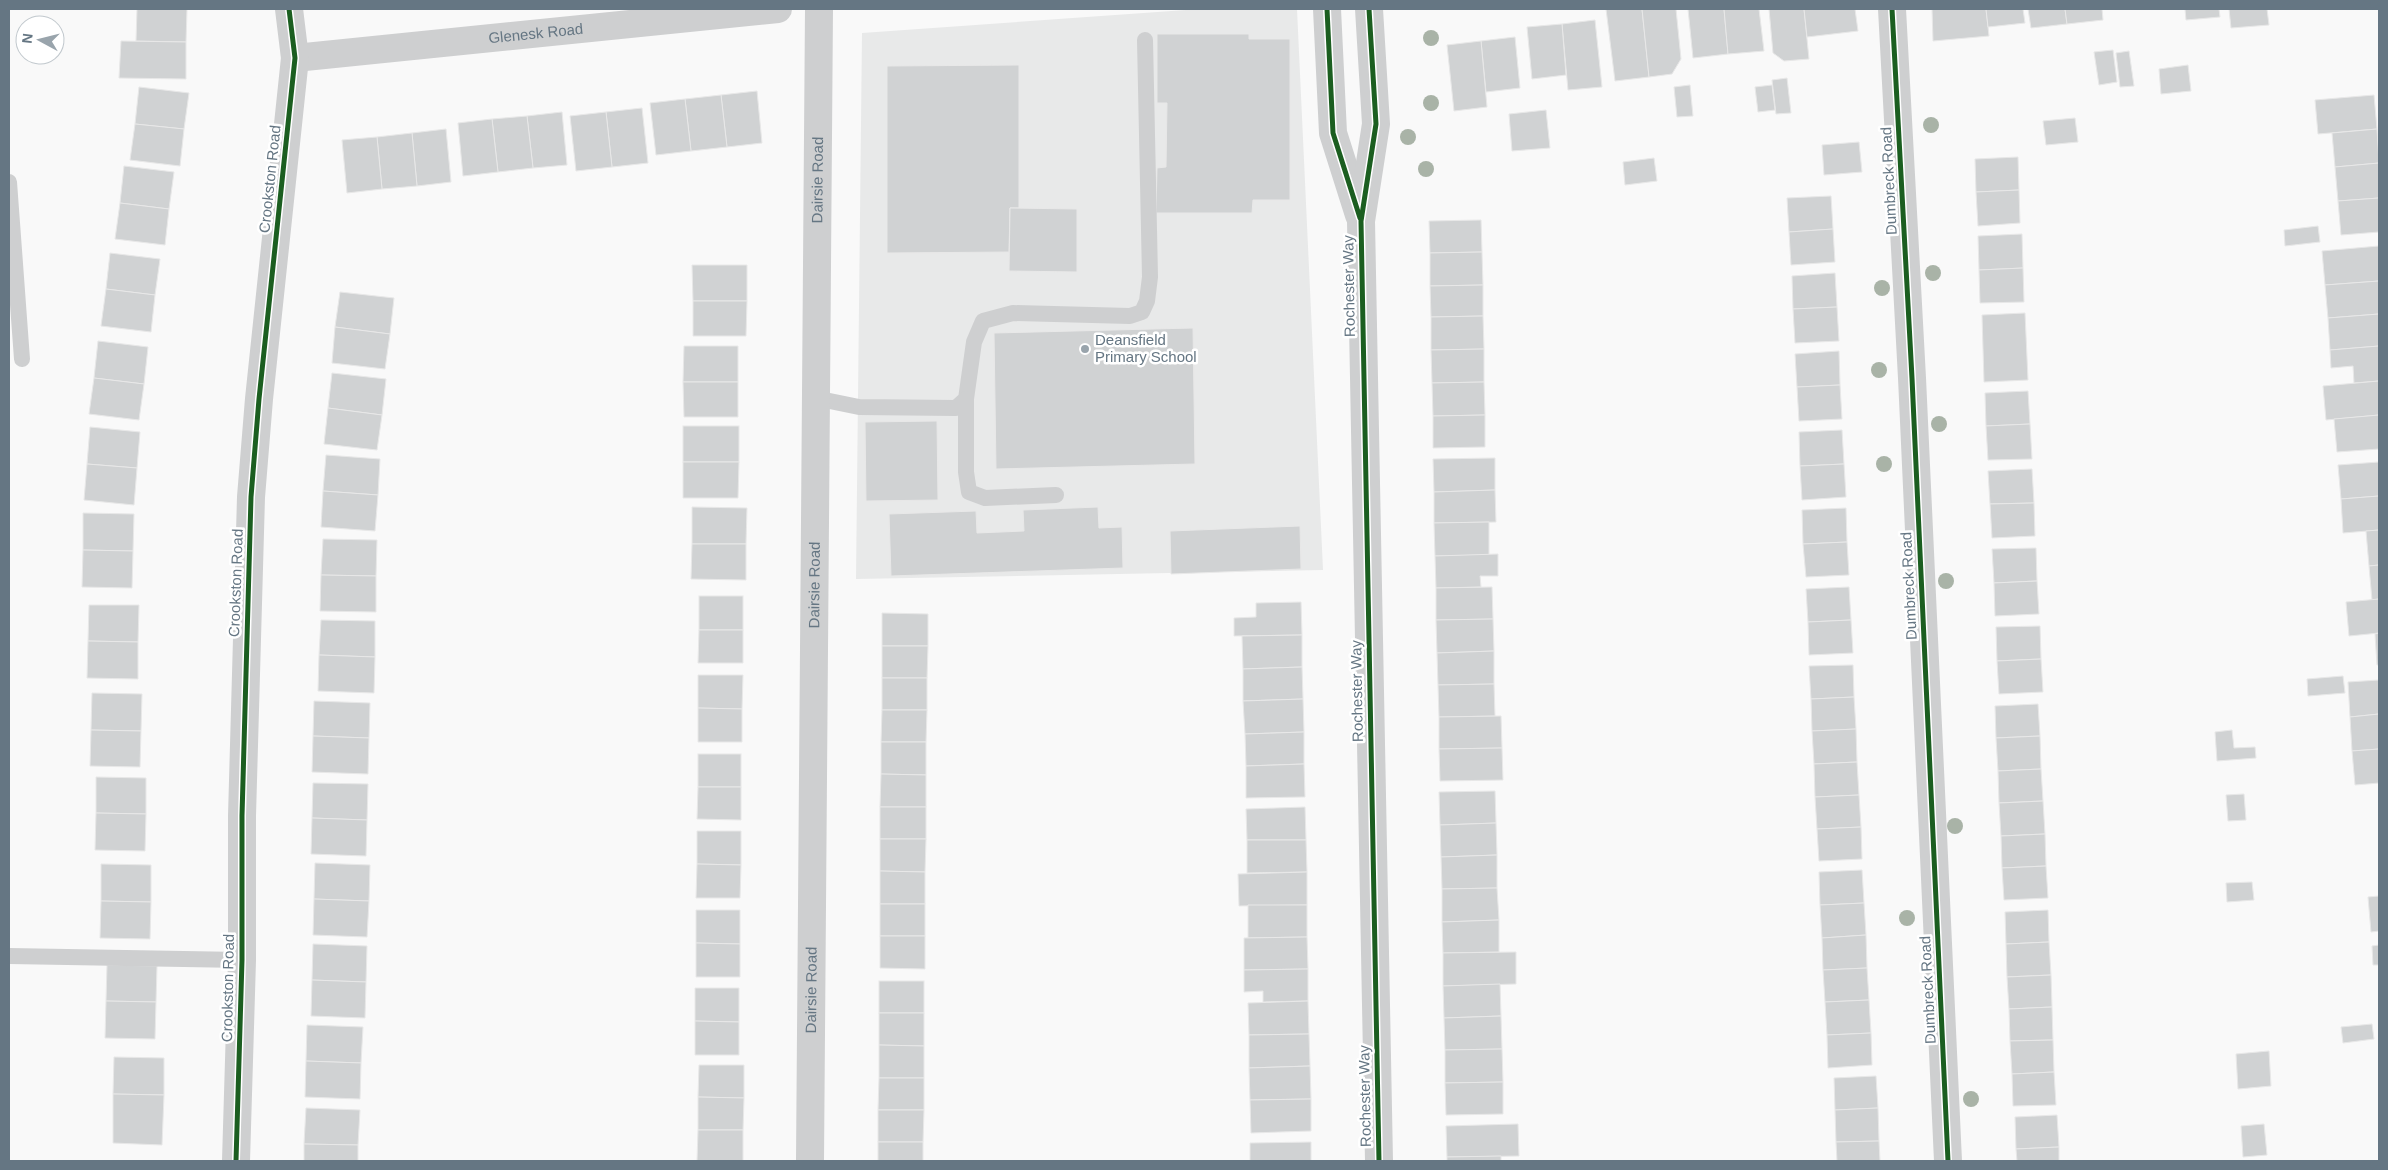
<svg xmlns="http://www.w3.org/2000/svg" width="2388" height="1170" viewBox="0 0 2388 1170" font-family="Helvetica,sans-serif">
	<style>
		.built { fill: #e8e9e9 }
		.building { fill: #d0d2d3; stroke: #e8e8e8 }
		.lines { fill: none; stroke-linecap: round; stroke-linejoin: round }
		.service { stroke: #cecfd0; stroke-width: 16 }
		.minor { stroke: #cecfd0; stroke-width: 28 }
		.tertiary { stroke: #cecfd0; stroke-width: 28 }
		.cycleway-casing { stroke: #fff; stroke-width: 8 }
		.cycleway { stroke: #1b5e20; stroke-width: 5 }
		.tree { fill: #a9b3a7 }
		.poi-dot { fill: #99a4ac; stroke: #fff; stroke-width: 2 }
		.labels { text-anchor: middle; stroke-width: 5; stroke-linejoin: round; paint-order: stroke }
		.street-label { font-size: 15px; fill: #657683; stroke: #fff }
		.poi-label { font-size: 15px; fill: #657683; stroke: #fff; text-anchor: start }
	</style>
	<rect width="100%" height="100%" fill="#f9f9f9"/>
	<polygon class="built" points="1200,9 1297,9 1323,570 856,579 862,33"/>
	<g class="building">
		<polygon points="137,9 187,9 186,42 136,41"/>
		<polygon points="1606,9 1642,9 1649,77 1615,81"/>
		<polygon points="1642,9 1676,9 1681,59 1672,74 1649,77"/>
		<polygon points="1688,9 1724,9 1728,54 1693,58"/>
		<polygon points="1724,9 1759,9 1764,51 1728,54"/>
		<polygon points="1769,9 1804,9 1809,59 1784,61 1773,53"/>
		<polygon points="1804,9 1855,9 1858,31 1807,37"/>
		<polygon points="1932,9 1986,9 1989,36 1933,41"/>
		<polygon points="1986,9 2023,9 2025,23 1988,27"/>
		<polygon points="2028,9 2065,9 2067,24 2031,28"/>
		<polygon points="2065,9 2102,9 2103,20 2067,24"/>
		<polygon points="2185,9 2219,9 2220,17 2186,20"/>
		<polygon points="2229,9 2267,9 2269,25 2231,28"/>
		<polygon points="1595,20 1602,87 1568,90 1562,24"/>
		<polygon points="1562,24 1566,75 1532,79 1527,27"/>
		<polygon points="1157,34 1249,34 1249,39 1290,39 1290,200 1253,200 1252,213 1156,213 1157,168 1166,167 1167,103 1157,103"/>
		<polygon points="1515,37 1520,88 1486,92 1481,41"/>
		<polygon points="121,41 186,42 186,79 119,78"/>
		<polygon points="1481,41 1487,107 1454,111 1447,45"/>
		<polygon points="2113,50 2117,82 2099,85 2094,52"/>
		<polygon points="2129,51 2134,86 2120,87 2116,53"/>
		<polygon points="1019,65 1019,208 1010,208 1009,252 887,253 887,66"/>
		<polygon points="2188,65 2191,91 2161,94 2159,69"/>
		<polygon points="1787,78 1791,113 1776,114 1772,80"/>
		<polygon points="1690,85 1693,116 1677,117 1674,87"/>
		<polygon points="1772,85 1775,110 1758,112 1755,87"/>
		<polygon points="139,87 189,93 184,129 135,124"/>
		<polygon points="757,91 762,143 727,147 721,95"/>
		<polygon points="721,95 727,147 691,151 685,99"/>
		<polygon points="2374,95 2377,129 2318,134 2315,100"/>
		<polygon points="685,99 691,151 656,155 650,103"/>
		<polygon points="642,108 648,163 612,167 606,112"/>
		<polygon points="1546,110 1550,148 1512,151 1509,114"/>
		<polygon points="562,112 567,165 533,168 527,116"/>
		<polygon points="606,112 612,167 576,171 570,116"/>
		<polygon points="527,116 533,168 498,172 492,119"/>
		<polygon points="2075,118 2078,142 2046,145 2043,121"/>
		<polygon points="492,119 498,172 463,176 458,123"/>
		<polygon points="135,124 184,129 180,166 130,160"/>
		<polygon points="446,129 451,182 417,186 412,133"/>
		<polygon points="2377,129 2379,163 2335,167 2332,133"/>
		<polygon points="412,133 417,186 382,189 377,137"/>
		<polygon points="377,137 382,189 347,193 342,140"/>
		<polygon points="1859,142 1862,172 1824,175 1822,145"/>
		<polygon points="2018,157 2019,190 1976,192 1975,159"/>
		<polygon points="1654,158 1657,181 1625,185 1623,162"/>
		<polygon points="2379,163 2379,198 2338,201 2335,167"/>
		<polygon points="124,166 174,172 169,209 120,203"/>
		<polygon points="2019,190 2020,223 1978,226 1976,192"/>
		<polygon points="1831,196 1833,229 1789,232 1787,198"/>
		<polygon points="2379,198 2379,232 2341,235 2338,201"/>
		<polygon points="120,203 169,209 165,245 115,239"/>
		<polygon points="1010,208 1077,209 1077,272 1009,271"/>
		<polygon points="1481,220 1482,252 1430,253 1429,221"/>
		<polygon points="2318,226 2320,242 2285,246 2284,230"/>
		<polygon points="1833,229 1835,262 1791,265 1789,232"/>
		<polygon points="2022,234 2023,268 1979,270 1978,236"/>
		<polygon points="2379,246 2379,281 2325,285 2322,251"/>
		<polygon points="1482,252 1483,285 1430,286 1430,253"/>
		<polygon points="110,253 160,259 155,295 106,289"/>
		<polygon points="692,265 747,265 747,301 693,301"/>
		<polygon points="2023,268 2024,302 1980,303 1979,270"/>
		<polygon points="1835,273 1837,307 1793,309 1792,276"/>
		<polygon points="2379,281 2379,314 2328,318 2325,285"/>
		<polygon points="1483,285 1483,316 1431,317 1430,286"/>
		<polygon points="106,289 155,295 151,332 101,326"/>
		<polygon points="340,292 394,298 390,334 335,327"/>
		<polygon points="693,301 747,301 746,336 693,336"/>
		<polygon points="1837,307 1839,341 1795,343 1793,309"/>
		<polygon points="2025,313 2028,380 1984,382 1982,315"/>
		<polygon points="2379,314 2379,346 2330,350 2328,318"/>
		<polygon points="1483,316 1484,349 1431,350 1431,317"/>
		<polygon points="335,327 390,334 385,369 332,363"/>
		<polygon points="1193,328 1195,464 996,469 994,333"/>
		<polygon points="98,341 148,347 144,384 94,378"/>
		<polygon points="684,346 738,346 738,382 683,382"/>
		<polygon points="2379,346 2379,381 2354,383 2353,366 2331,368 2330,350"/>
		<polygon points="1484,349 1484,382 1432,383 1431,350"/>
		<polygon points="1839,351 1840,385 1797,387 1795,354"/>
		<polygon points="332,373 386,379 382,415 328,408"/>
		<polygon points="94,378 144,384 139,420 89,414"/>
		<polygon points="2379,381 2379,415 2326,420 2323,386"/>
		<polygon points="683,382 738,382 738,417 684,417"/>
		<polygon points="1484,382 1485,415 1433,416 1432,383"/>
		<polygon points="1840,385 1842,419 1799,421 1797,387"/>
		<polygon points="2028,391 2030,424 1986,426 1985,393"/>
		<polygon points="328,408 382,415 377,450 324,444"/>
		<polygon points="1485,415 1485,447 1433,448 1433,416"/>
		<polygon points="2379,415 2379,449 2337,452 2334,419"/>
		<polygon points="937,421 938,500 866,501 865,422"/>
		<polygon points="2030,424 2032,459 1988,460 1986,426"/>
		<rect x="683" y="426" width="56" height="36"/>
		<polygon points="90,427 140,432 137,468 87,464"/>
		<polygon points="1842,430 1844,464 1800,466 1799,432"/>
		<polygon points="326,455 380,459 378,495 323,491"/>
		<polygon points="1495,458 1495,490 1434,492 1433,459"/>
		<polygon points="683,462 739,462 738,498 683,498"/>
		<polygon points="2379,462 2379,496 2341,499 2338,465"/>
		<polygon points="87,464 137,468 134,505 84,500"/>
		<polygon points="1844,464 1846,497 1802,500 1800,466"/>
		<polygon points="2032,469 2034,503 1990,504 1988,471"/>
		<polygon points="1495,490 1496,522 1434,523 1434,492"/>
		<polygon points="323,491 378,495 375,531 321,527"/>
		<polygon points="2379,496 2379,530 2343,533 2341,499"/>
		<polygon points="2034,503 2035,536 1992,538 1990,504"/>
		<polygon points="692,507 747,508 746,544 692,544"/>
		<polygon points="1098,507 1099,528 1122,527 1123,568 891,576 889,514 976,511 977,533 1024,531 1023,510"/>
		<polygon points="1846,508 1847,542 1803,544 1802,510"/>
		<polygon points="83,513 134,514 133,551 83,550"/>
		<polygon points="1489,522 1489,555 1435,556 1434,523"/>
		<polygon points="1300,526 1301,569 1171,574 1170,531"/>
		<polygon points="2379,530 2379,565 2369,566 2366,531"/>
		<polygon points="323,539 377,540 376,576 321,575"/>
		<polygon points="1847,542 1849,575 1806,577 1803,544"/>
		<polygon points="692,544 746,544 746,580 691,579"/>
		<polygon points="2036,548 2037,581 1994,583 1992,549"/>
		<polygon points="83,550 133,551 132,588 82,587"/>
		<polygon points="1498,554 1498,576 1480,576 1481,587 1436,588 1435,556"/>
		<polygon points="2379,565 2379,599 2372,600 2369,566"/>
		<polygon points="321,575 376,576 376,612 320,611"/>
		<polygon points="2037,581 2039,614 1995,616 1994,583"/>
		<polygon points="1492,587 1493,619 1436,620 1436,588"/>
		<polygon points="1849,587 1851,620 1808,622 1806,589"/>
		<rect x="699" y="596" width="44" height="34"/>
		<polygon points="2379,599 2379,633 2349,636 2346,602"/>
		<polygon points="1301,602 1302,635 1234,636 1234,618 1256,617 1256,603"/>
		<polygon points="89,605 139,605 138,642 88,641"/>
		<polygon points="882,613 928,614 928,646 882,646"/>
		<polygon points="1493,619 1494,651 1437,653 1436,620"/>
		<polygon points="321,620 375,621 375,657 319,655"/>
		<polygon points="1851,620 1853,653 1809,655 1808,622"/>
		<polygon points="2040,626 2041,659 1997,661 1996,627"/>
		<polygon points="699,630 743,630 743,663 698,663"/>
		<polygon points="2379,633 2379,665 2377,665 2375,634"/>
		<polygon points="1302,635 1302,667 1243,669 1242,636"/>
		<polygon points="88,641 138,642 138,679 87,678"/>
		<polygon points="882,646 928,646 927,678 882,678"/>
		<polygon points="1494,651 1494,684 1438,685 1437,653"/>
		<polygon points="319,655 375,657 374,693 318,691"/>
		<polygon points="2041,659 2043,692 1999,694 1997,661"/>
		<polygon points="1853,665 1854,697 1811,699 1809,666"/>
		<polygon points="1302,667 1303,699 1243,701 1243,669"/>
		<polygon points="698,675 743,675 742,709 698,708"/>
		<polygon points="2343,676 2345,693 2308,696 2307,679"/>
		<rect x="882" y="678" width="45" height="32"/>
		<polygon points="2379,680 2379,714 2350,717 2348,682"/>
		<polygon points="1494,684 1495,716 1439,717 1438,685"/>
		<polygon points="92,693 142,694 141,731 91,730"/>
		<polygon points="1854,697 1856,729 1812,731 1811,699"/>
		<polygon points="1303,699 1304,732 1245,734 1243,701"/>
		<polygon points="314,701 370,703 369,738 313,736"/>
		<polygon points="2038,704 2040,736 1996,738 1995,706"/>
		<polygon points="698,708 742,709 742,742 698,742"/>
		<polygon points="882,710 927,710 926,742 881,742"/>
		<polygon points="2379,714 2379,749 2352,751 2350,717"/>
		<polygon points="1501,716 1502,748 1439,749 1439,717"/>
		<polygon points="1856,729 1857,762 1814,764 1812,731"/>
		<polygon points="91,730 141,731 140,767 90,766"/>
		<polygon points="2232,730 2234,748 2255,747 2256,758 2217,761 2215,732"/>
		<polygon points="1304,732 1304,764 1246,766 1245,734"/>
		<polygon points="313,736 369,738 368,774 312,772"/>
		<polygon points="2040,736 2041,769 1998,771 1996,738"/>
		<polygon points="881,742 926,742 926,775 881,774"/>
		<polygon points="1502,748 1503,780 1440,781 1439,749"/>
		<polygon points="2379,749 2379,783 2355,785 2352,751"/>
		<rect x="698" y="754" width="43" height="33"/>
		<polygon points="1857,762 1859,795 1815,797 1814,764"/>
		<polygon points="1304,764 1305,797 1246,798 1246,766"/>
		<polygon points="2041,769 2043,801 1999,803 1998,771"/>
		<polygon points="881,774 926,775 926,807 880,807"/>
		<polygon points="96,777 146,778 146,814 96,813"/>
		<polygon points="313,783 368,784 367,820 312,818"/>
		<polygon points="698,787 741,787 741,820 697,819"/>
		<polygon points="1495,791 1496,823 1440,825 1439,792"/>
		<polygon points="2244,794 2246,820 2228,821 2226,795"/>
		<polygon points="1859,795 1861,827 1817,829 1815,797"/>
		<polygon points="2043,801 2045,834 2001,836 1999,803"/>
		<rect x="880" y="807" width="46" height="32"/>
		<polygon points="1305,807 1306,840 1247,840 1246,809"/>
		<polygon points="96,813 146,814 145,851 95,850"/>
		<polygon points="312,818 367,820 366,856 311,854"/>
		<polygon points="1496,823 1497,855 1441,857 1440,825"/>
		<polygon points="1861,827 1862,859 1819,861 1817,829"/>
		<polygon points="697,831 741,831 741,865 697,864"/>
		<polygon points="2045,834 2046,866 2002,868 2001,836"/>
		<polygon points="880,839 926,839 925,872 880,871"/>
		<polygon points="1247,840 1306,840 1307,872 1247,873"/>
		<polygon points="1497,855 1497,888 1442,889 1441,857"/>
		<polygon points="315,863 370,865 369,901 314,899"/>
		<polygon points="101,864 151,865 151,902 101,901"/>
		<polygon points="697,864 741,865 740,898 696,898"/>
		<polygon points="2046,866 2048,898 2004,900 2002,868"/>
		<polygon points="1862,870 1864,903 1820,905 1819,872"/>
		<polygon points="880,871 925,872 925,904 880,904"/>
		<polygon points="1307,872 1307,905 1239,906 1238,874"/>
		<polygon points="2252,882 2254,900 2227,902 2226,883"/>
		<polygon points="1497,888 1499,920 1442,922 1442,889"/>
		<polygon points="2379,896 2379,931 2371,932 2368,897"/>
		<polygon points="314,899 369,901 367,937 313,935"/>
		<polygon points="101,901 151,902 150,939 100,938"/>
		<polygon points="1864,903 1866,935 1822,938 1820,905"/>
		<rect x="880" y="904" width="45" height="32"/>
		<polygon points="1248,905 1307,905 1307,937 1248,938"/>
		<polygon points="696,910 740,910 740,944 696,943"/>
		<polygon points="2048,910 2049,942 2006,944 2005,912"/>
		<polygon points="1499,920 1499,952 1443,953 1442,922"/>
		<polygon points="1866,935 1867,968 1823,970 1822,938"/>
		<polygon points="880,936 925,936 925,969 880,968"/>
		<polygon points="1307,937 1308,969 1244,970 1244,938"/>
		<polygon points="2049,942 2051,975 2007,977 2006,944"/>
		<polygon points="696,943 740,944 740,977 696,977"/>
		<polygon points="313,944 367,946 366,982 312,980"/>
		<polygon points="2379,945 2379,965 2373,965 2372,946"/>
		<polygon points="1516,952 1516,984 1443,986 1443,953"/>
		<polygon points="107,965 157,966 156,1002 106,1001"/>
		<polygon points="1867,968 1869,1000 1825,1002 1823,970"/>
		<polygon points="1308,969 1308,1001 1263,1002 1263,991 1244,992 1244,970"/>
		<polygon points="2051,975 2052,1007 2009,1009 2007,977"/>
		<polygon points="312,980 366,982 365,1018 311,1016"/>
		<rect x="879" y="981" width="45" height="32"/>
		<polygon points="1500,984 1501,1016 1444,1018 1443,986"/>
		<polygon points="695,988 739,988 739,1022 695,1021"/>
		<polygon points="1869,1000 1871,1033 1827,1035 1825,1002"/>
		<polygon points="106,1001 156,1002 155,1039 105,1038"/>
		<polygon points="1308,1001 1309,1034 1249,1035 1248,1003"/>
		<polygon points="2052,1007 2053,1040 2010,1041 2009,1009"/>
		<polygon points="879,1013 924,1013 924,1046 879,1045"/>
		<polygon points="1501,1016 1502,1049 1445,1050 1444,1018"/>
		<polygon points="695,1021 739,1022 739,1055 695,1055"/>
		<polygon points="2372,1024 2374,1039 2343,1043 2341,1027"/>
		<polygon points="307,1025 363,1027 361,1063 306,1061"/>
		<polygon points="1871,1033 1872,1065 1828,1068 1827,1035"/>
		<polygon points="1309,1034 1310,1066 1249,1068 1249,1035"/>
		<polygon points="2053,1040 2054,1072 2012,1074 2010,1041"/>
		<polygon points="879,1045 924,1046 924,1078 879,1078"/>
		<polygon points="1502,1049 1503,1082 1445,1083 1445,1050"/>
		<polygon points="2269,1051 2271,1086 2238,1089 2236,1054"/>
		<polygon points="114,1057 164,1058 164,1095 113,1094"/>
		<polygon points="306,1061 361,1063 360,1099 305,1097"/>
		<polygon points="699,1065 744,1065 744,1098 698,1097"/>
		<polygon points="1310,1066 1311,1099 1250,1100 1249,1068"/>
		<polygon points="2054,1072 2056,1105 2013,1106 2012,1074"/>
		<polygon points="1876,1076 1878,1108 1835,1110 1834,1078"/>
		<polygon points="879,1078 924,1078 924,1110 878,1110"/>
		<polygon points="1503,1082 1503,1114 1446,1115 1445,1083"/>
		<polygon points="113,1094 164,1095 162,1145 113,1143"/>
		<polygon points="698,1097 744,1098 743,1130 698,1130"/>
		<polygon points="1311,1099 1311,1131 1251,1133 1250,1100"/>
		<polygon points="306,1108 360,1110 358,1145 304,1144"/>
		<polygon points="1878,1108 1879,1141 1836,1142 1835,1110"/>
		<polygon points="878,1110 924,1110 923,1142 878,1142"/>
		<polygon points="2057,1115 2059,1147 2016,1149 2015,1117"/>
		<polygon points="1518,1124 1519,1156 1447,1157 1446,1126"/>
		<polygon points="2264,1124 2267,1155 2243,1157 2241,1126"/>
		<polygon points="698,1130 743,1130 743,1161 697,1161"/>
		<polygon points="1879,1141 1880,1161 1837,1161 1836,1142"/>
		<rect x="878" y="1142" width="45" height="19"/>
		<polygon points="1311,1142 1311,1161 1250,1161 1250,1143"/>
		<polygon points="304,1144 358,1145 358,1161 304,1161"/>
		<polygon points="2059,1147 2059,1161 2017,1161 2016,1149"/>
		<polygon points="1501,1156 1501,1161 1447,1161 1447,1157"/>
	</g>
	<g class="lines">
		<g class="service">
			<polyline points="9,182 22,359"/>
			<polyline points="815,398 859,407 956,408 966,399 974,342 983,321 1013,313 1130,316 1142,312 1147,301 1150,277 1145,40"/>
			<polyline points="966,399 966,472 969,492 985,498 1056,495"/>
			<polyline points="9,956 242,960"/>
		</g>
		<g class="minor">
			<polyline points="1892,9 1912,378 1948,1161"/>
			<path id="s1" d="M295 58 778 9"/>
			<polyline points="236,1161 242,960 242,816 251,497 259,399 295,58 289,9"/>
			<path id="s2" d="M810 1161 819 9"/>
		</g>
		<g class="tertiary">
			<polyline points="1327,9 1333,133 1359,215"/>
			<polyline points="1369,9 1376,124 1361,221 1379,1161"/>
		</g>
		<defs>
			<g id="cycleway">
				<polyline points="1327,9 1333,133 1360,218"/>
				<polyline points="1369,9 1376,124 1361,221 1379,1161"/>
				<polyline points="1892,9 1912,378 1948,1161"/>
				<polyline points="236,1161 242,960 242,816 251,497 259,399 295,58 289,9"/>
			</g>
		</defs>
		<use href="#cycleway" class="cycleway-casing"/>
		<use href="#cycleway" class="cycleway"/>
	</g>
	<g class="tree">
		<circle cx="1431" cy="38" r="8"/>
		<circle cx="1431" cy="103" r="8"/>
		<circle cx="1931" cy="125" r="8"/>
		<circle cx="1408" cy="137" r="8"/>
		<circle cx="1426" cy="169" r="8"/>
		<circle cx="1933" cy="273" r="8"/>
		<circle cx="1882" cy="288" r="8"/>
		<circle cx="1879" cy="370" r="8"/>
		<circle cx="1939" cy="424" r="8"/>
		<circle cx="1884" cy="464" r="8"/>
		<circle cx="1946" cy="581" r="8"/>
		<circle cx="1955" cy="826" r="8"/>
		<circle cx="1907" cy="918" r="8"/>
		<circle cx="1971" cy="1099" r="8"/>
	</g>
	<circle class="poi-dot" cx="1085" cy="349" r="5"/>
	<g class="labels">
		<g class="street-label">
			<text dy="5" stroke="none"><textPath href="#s1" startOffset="242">Glenesk Road</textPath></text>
			<text transform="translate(270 179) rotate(-84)" y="5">Crookston Road</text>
			<text dy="5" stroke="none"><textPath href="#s2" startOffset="981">Dairsie Road</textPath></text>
			<text transform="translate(1889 181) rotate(-93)" y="5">Dumbreck Road</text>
			<text transform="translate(1349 286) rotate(-91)" y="5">Rochester Way</text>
			<text transform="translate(236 583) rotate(-88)" y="5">Crookston Road</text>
			<text dy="5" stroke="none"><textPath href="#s2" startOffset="576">Dairsie Road</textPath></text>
			<text transform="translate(1909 586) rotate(-93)" y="5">Dumbreck Road</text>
			<text transform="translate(1357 691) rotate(-91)" y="5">Rochester Way</text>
			<text transform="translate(228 988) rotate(-89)" y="5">Crookston Road</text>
			<text dy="5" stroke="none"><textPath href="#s2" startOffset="171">Dairsie Road</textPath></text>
			<text transform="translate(1928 990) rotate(-93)" y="5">Dumbreck Road</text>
			<text transform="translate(1365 1096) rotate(-91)" y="5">Rochester Way</text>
		</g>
		<g class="poi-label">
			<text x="1095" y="345">Deansfield<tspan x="1095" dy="17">Primary School</tspan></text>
		</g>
	</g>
	<rect width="2388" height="1170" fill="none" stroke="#657683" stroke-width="20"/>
	<g transform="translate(40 40) rotate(277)"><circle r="24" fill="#ffffff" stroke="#c1c8cd"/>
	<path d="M0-4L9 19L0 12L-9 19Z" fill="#99a4ac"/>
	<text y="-8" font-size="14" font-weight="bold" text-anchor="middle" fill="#657683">N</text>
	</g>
</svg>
